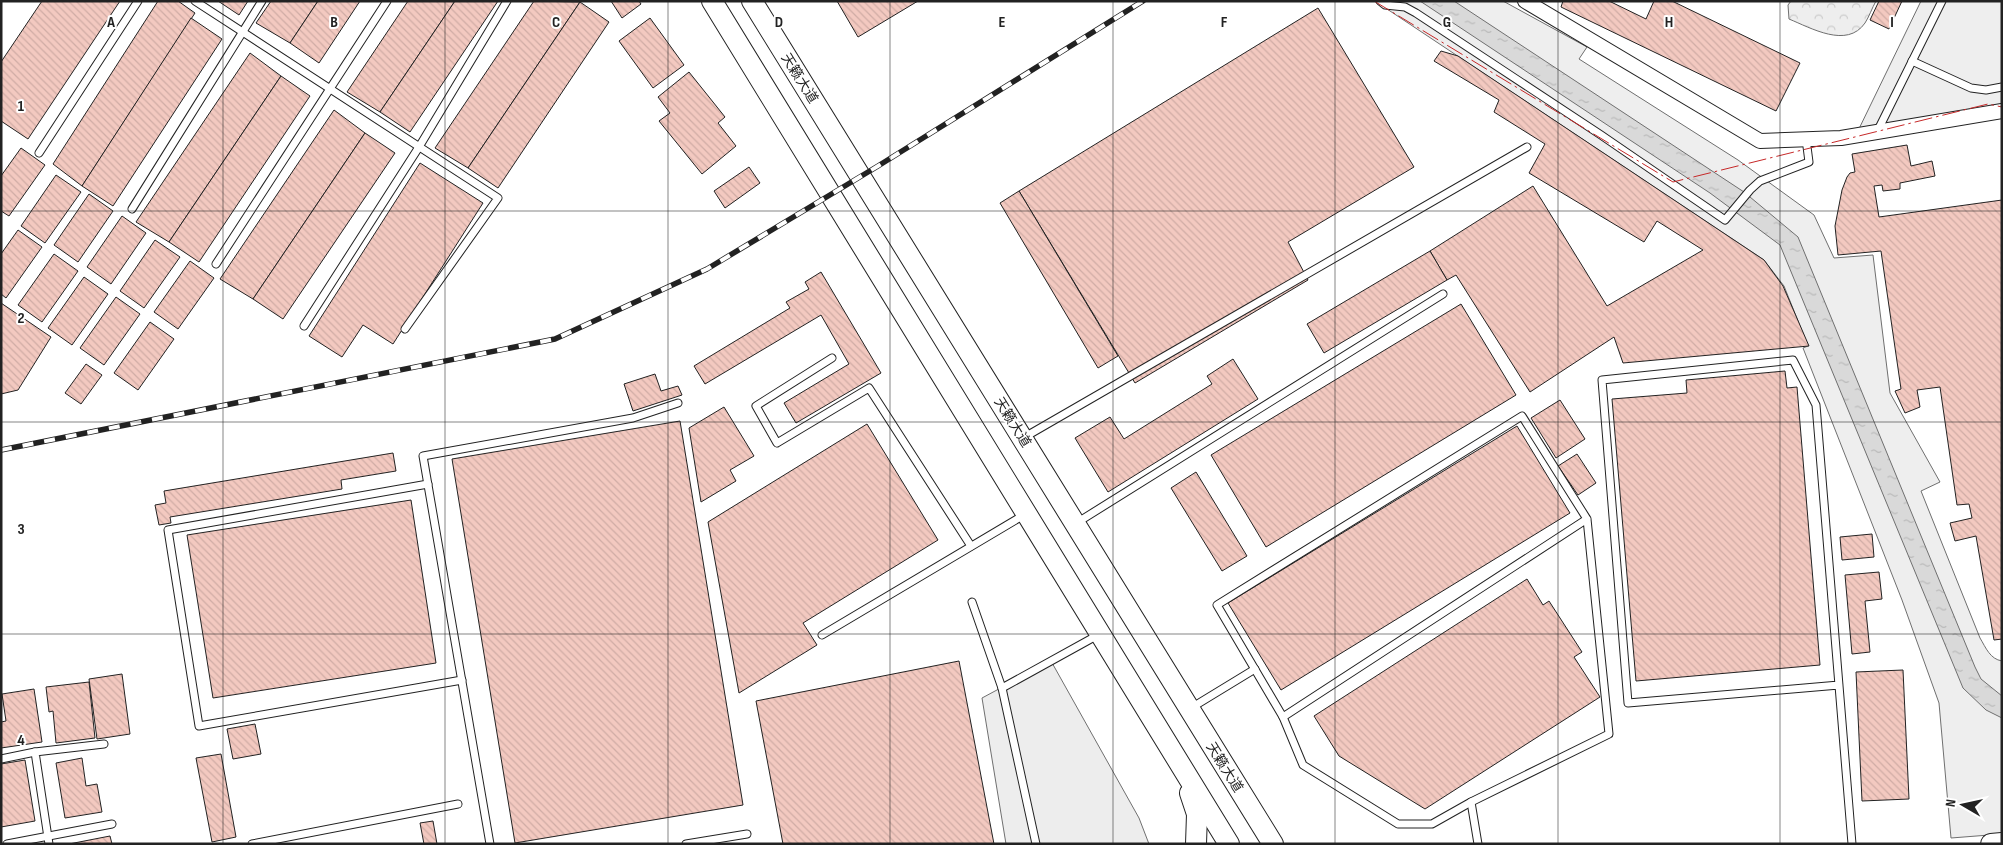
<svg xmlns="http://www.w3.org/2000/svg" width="2003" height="845" viewBox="0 0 2003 845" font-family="'Sofia Sans Condensed','Noto Sans SC',sans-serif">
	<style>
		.green { fill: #eee; stroke: #6f6f6f }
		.forest { fill: url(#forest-crowns); stroke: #6f6f6f }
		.parking { fill: #ededed; stroke: #6f6f6f }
		.water { fill: url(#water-ripples); stroke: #6f6f6f }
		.building { fill: url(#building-back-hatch); stroke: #222 }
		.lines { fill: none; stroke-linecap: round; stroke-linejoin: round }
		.lane-casing { stroke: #222; stroke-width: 9 }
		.street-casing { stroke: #222; stroke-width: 16 }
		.secondary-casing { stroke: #222; stroke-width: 22 }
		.lane { stroke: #fff; stroke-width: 7 }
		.street { stroke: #fff; stroke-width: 14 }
		.secondary { stroke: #fff; stroke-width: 20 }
		.rail-casing { stroke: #222; stroke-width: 5.5 }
		.rail { stroke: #fff; stroke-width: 4; stroke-dasharray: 11; stroke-linecap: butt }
		.power { stroke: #c62828; stroke-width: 1; stroke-dasharray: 18 4 2.5 4; stroke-linecap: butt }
		.grid { fill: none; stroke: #222; stroke-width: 1; stroke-opacity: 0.55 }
		.labels { text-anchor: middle; stroke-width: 4; stroke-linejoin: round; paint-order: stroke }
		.street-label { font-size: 14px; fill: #222; stroke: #fff }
		.grid-label { font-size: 16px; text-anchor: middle; font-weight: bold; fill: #222; stroke: #fff; stroke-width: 4; stroke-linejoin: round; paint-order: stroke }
	</style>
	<defs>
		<pattern id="forest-crowns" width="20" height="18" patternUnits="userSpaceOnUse" patternTransform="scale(1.25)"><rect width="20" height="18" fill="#eee"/><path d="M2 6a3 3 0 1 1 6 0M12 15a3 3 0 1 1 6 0" fill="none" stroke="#ccc"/></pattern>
		<pattern id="water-ripples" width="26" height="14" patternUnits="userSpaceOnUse" patternTransform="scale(1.25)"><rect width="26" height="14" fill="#d9d9d9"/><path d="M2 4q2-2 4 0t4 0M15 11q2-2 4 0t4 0" fill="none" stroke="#bababa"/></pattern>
		<pattern id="building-back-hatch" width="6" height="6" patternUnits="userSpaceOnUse" patternTransform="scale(1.25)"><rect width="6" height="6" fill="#f3c9c0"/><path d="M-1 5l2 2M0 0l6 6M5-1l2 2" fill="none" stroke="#d0aca5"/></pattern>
	</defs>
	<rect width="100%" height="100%" fill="#fff"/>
	<g class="green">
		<path d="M1375 1H1503L1587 47 1579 59 1738 160 1814 215 1834 258 1873 255 1890 393 1940 482 1921 491 1980 638C1986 648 1990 659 2002 661V834L1951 838 1939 703 1902 600 1803 348 1808 346 1784 286 1764 260Z"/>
		<polygon points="1921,1 2002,1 2002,112 1855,137"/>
	</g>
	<path class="forest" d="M1791 1H1876C1872 8 1869 17 1865 23 1847 49 1811 28 1789 19L1788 5Z"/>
	<polygon class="parking" points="1051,661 1139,818 1149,844 1006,844 982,698"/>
	<polygon class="water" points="1420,1 1454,1 1744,192 1798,237 1975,667 1981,679 2002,696 2002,718 1986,710 1963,688 1780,245 1710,193"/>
	<g class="building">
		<polygon points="42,1 120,1 28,139 1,121 1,62"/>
		<polygon points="158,1 178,1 195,13 82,186 53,164"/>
		<polygon points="218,1 248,1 239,15"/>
		<polygon points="271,1 318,1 290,43 256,23"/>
		<polygon points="318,1 360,1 319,63 290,43"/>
		<polygon points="408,1 455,1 380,112 347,92"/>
		<polygon points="455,1 498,1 410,132 380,112"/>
		<polygon points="534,1 580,2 468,168 435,148"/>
		<polygon points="611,1 639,1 641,4 622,18"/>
		<polygon points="837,1 918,1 858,37"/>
		<polygon points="1563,1 1609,1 1646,19 1654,1 1672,1 1800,63 1776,111 1561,7"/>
		<polygon points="1879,1 1902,1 1889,29 1870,20"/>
		<polygon points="580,2 609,22 498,188 468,168"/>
		<polygon points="1318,8 1414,167 1288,242 1308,280 1135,383 1019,191"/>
		<polygon points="191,18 222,39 113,206 82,186"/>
		<polygon points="650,18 684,65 653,88 619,41"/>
		<polygon points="1441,51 1458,56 1764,260 1783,286 1809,346 1623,363 1614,337 1530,392 1456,275 1447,280 1430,251 1533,186 1607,306 1703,250 1657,221 1644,242 1529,173 1545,144 1494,112 1499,100 1434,61"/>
		<polygon points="250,53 281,76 169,242 136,222"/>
		<polygon points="689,72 725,117 718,123 736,146 702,174 659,121 670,113 658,97"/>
		<polygon points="281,76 310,96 199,262 169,242"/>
		<polygon points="334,110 365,133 253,299 220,279"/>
		<polygon points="365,133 395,153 283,319 253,299"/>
		<polygon points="1907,145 1911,166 1932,161 1935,176 1900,183 1900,189 1883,191 1882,185 1874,186 1879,217 2002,200 2002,639 1994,640 1976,536 1955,541 1950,523 1972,518 1969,504 1957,505 1940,387 1917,390 1920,407 1905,413 1895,391 1901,389 1881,251 1838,255 1835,226 1842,190 1847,177 1850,173 1855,172 1852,154"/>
		<polygon points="21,148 45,165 9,216 1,211 1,176"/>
		<polygon points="420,163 483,203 393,344 363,325 342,357 309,336"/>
		<polygon points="749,167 760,183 725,208 714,191"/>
		<polygon points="56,175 81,192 45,243 21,226"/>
		<polygon points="1019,191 1118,356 1098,368 1000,203"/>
		<polygon points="89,194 113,211 78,262 54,245"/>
		<polygon points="122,216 146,233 111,284 87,267"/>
		<polygon points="18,230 42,247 6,298 1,294 1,254"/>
		<polygon points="155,240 180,257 144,308 120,291"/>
		<polygon points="1430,251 1447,280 1324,353 1307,324"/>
		<polygon points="54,254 78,271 42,322 18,305"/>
		<polygon points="190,261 214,278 178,329 154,312"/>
		<polygon points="821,272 881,373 796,423 784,403 849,364 821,315 705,384 694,366 790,308 786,302 809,289 805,282"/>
		<polygon points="84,277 108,294 72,345 48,328"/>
		<polygon points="116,297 140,314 104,365 80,348"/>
		<polygon points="1,303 51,337 18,390 1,394"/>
		<polygon points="1461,304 1516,395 1266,547 1211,455"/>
		<polygon points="150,322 174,339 138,390 114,373"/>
		<polygon points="1233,359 1258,399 1108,492 1075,438 1110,417 1124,439 1212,384 1207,376"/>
		<polygon points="86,364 102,375 81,404 65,393"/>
		<polygon points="1785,371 1787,388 1797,387 1820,665 1636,681 1612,399 1687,393 1686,380"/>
		<polygon points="655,374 661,391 678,386 682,395 633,411 624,384"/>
		<polygon points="1560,400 1585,439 1556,458 1531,418"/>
		<polygon points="724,407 754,456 730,470 736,481 701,502 689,428"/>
		<polygon points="680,421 743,805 515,843 452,459"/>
		<polygon points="867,424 938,540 803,623 817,645 739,693 708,522"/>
		<polygon points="1517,426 1570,513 1281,690 1228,603"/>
		<polygon points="393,453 396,471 341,480 342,489 170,517 171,523 159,525 155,505 166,503 164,491"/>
		<polygon points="1577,454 1596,483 1578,495 1558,466"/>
		<polygon points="1196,472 1247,556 1222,571 1171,488"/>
		<polygon points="411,500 436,663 213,698 187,535"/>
		<polygon points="1872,534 1874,557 1842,560 1840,537"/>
		<polygon points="1879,572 1882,599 1865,601 1870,652 1852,654 1845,575"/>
		<polygon points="1527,579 1543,605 1549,601 1582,652 1574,657 1600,697 1425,809 1339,756 1314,716"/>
		<polygon points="959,661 994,844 783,844 756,701"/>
		<polygon points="1903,670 1909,799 1862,801 1856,672"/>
		<polygon points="122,674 130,734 97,739 89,679"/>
		<polygon points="89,682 95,738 56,743 53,711 49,712 46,687"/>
		<polygon points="34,689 42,742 1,748 1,722 6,721 2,694"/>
		<polygon points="255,724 261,754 233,759 227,729"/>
		<polygon points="221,754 236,837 212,842 196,758"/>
		<polygon points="82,758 86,786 97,784 102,812 65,818 56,763"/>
		<polygon points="25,760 35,821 1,827 1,764"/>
		<polygon points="433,821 437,844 424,844 420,823"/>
		<polygon points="110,836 112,844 69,844"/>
	</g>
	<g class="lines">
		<defs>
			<g id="lane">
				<polyline points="195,1 498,198 405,329"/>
				<polyline points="1380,1 1385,5 1405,7 1416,13 1601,135 1725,220 1750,190 1760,181 1809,162 1806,139"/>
				<polyline points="1912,61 1971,88 1986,90 2002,87"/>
				<polyline points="1877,132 1942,1"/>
				<polyline points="39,153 138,1"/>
				<polyline points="132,209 262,1"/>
				<polyline points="216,264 387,1"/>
				<polyline points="304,326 419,147 507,1"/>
				<polyline points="832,358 756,406 777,443 869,388 971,546"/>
				<polyline points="1023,438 1527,147"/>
				<polyline points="428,484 168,530 199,726 462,680"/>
				<polyline points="1078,522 1443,294"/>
				<polyline points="972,602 1002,688 1098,635"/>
				<polyline points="822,635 1024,515"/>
				<polyline points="1839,685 1628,703 1602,380 1793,360 1816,405 1852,844"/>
				<polyline points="1002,688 1036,844"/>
				<polyline points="1191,708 1255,669"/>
				<polyline points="1283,717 1303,765 1398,824 1432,824 1471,802"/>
				<polyline points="1,759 35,752"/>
				<polyline points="7,844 112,824"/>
				<polyline points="49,844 35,752 104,744"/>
				<polyline points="252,844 458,804"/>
				<polyline points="490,844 423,456 633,418 678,403"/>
				<polyline points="686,844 747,834"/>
				<polyline points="1478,844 1471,802 1609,734 1587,519 1522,416 1217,605 1283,717 1587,519"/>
			</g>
			<polyline id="street" points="1525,1 1760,141 1841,138 2002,111"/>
			<g id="secondary">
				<polyline points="712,1 1229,844"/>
				<polyline points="752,1 1273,844"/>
				<polyline points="1190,793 1197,814 1196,844"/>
				<polyline points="1991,844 2002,843"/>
			</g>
		</defs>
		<use href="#lane" class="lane-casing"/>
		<use href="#street" class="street-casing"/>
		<use href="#secondary" class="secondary-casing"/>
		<use href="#lane" class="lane"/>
		<use href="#street" class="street"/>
		<use href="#secondary" class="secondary"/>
		<defs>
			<polyline id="rail" points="1,450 555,339 707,269 878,166 1143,1"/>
		</defs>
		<use href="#rail" class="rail-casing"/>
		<use href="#rail" class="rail"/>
		<polyline class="power" points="1374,1 1673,182 1988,104 2002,107"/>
	</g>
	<path class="grid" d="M223 1V844M445 1V844M668 1V844M890 1V844M1113 1V844M1335 1V844M1558 1V844M1780 1V844M1 211H2002M1 422H2002M1 634H2002"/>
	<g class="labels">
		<g class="street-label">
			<text transform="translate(800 78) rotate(58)" y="5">天籁大道</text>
			<text transform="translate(1013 422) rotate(58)" y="5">天籁大道</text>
			<text transform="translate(1225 767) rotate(58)" y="5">天籁大道</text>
		</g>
	</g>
	<g class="grid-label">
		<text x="111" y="27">A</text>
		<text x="334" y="27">B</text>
		<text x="556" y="27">C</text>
		<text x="779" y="27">D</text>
		<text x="1002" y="27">E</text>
		<text x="1224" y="27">F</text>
		<text x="1447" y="27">G</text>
		<text x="1669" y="27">H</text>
		<text x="1892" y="27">I</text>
		<text x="21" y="111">1</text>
		<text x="21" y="323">2</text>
		<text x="21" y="534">3</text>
		<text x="21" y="745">4</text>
	</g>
	<rect width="2003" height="845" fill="none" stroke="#222222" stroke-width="5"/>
	<g transform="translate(1963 805) rotate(279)" stroke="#ffffff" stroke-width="4" paint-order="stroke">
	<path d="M0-4L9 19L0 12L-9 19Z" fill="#222222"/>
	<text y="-8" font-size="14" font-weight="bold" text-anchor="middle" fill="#222222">N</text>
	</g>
</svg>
